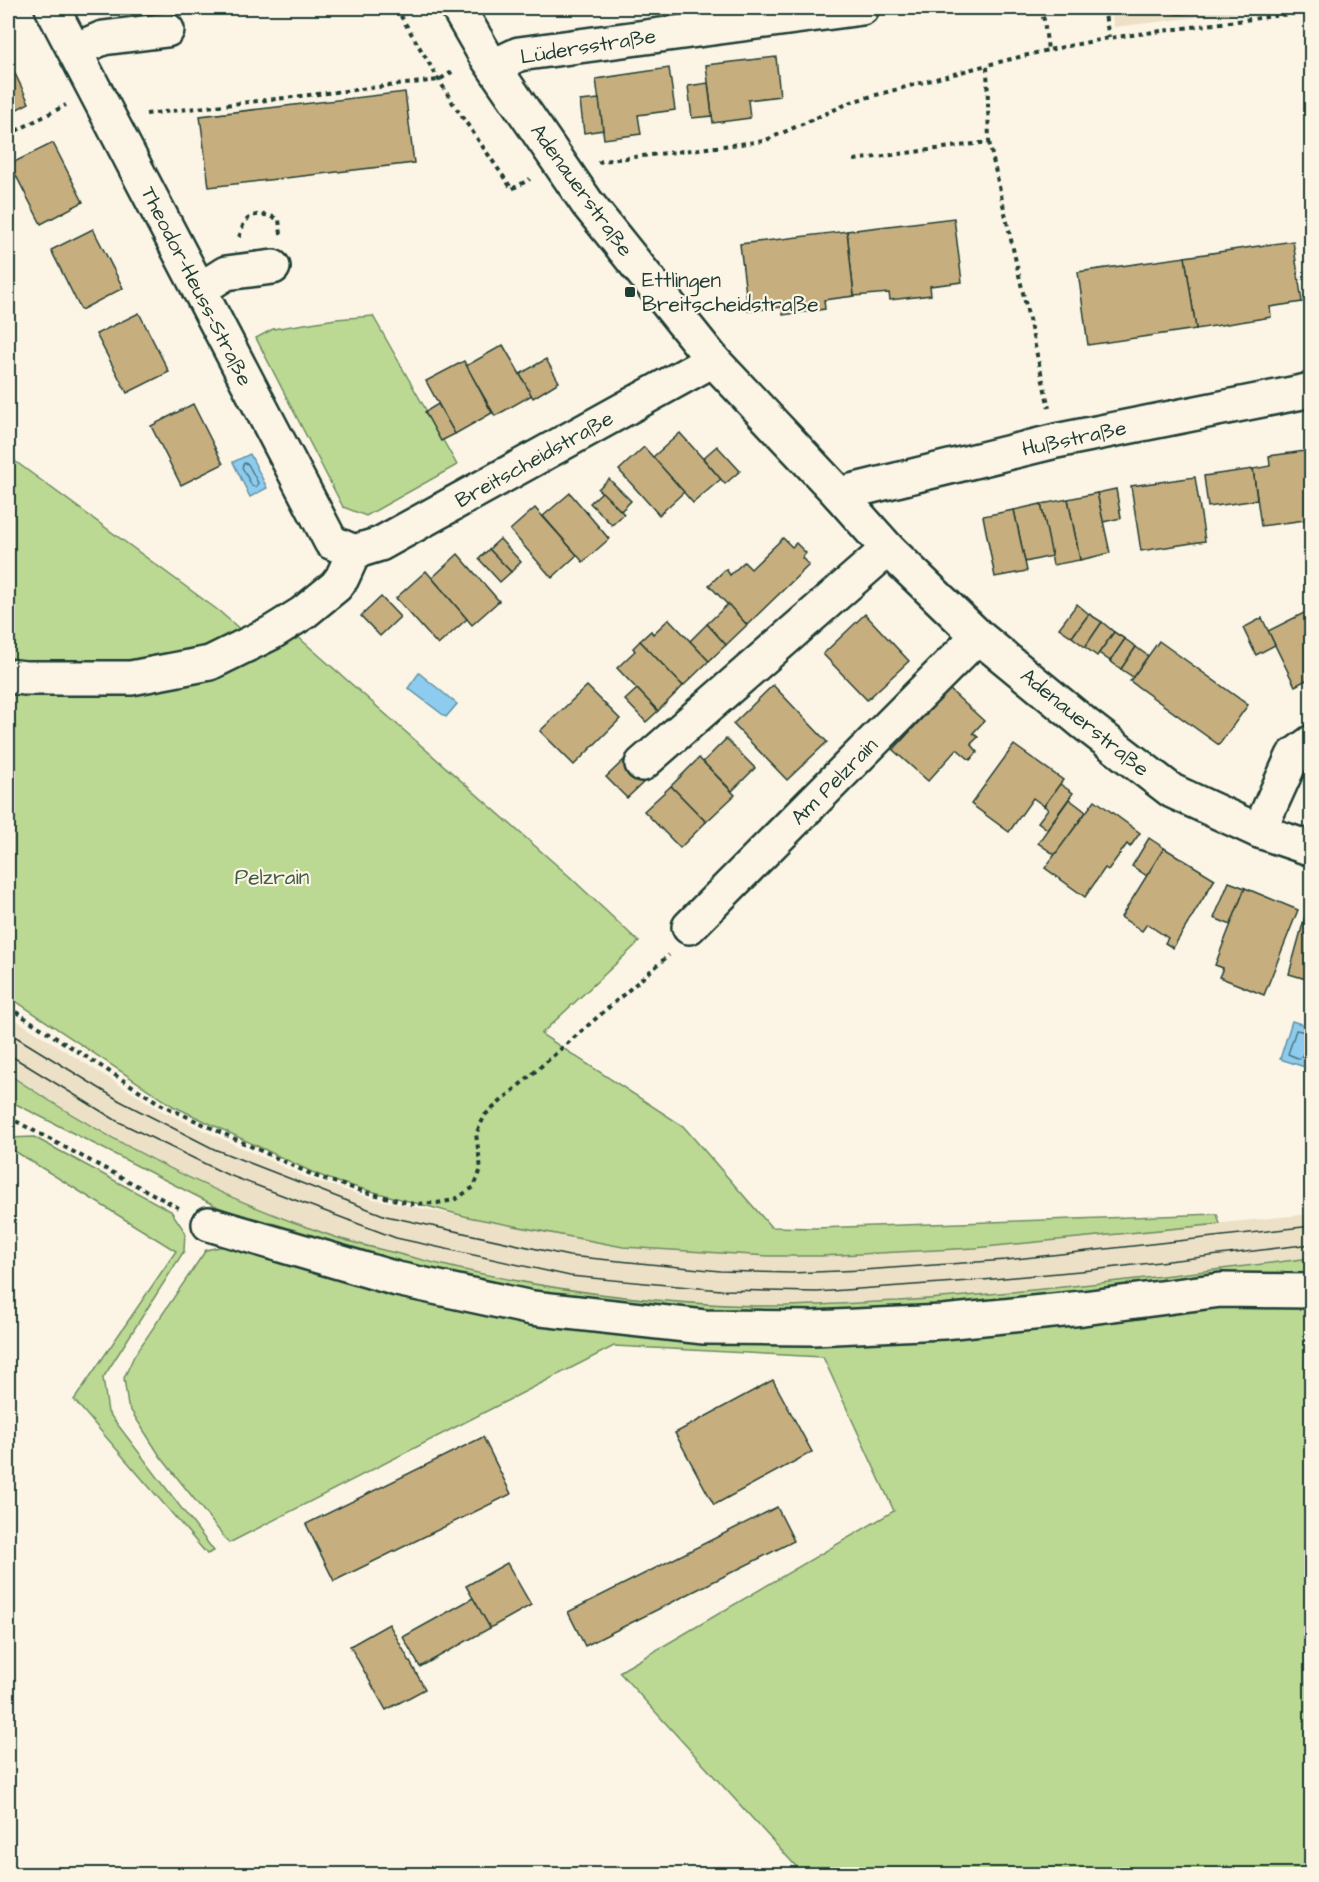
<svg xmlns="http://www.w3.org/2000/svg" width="1319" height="1882" viewBox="0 0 1319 1882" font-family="'Architects Daughter',sans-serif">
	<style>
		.built { fill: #ece0c6 }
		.green { fill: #bbd992; stroke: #6d8b63; stroke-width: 1.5 }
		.water { fill: #8eccef; stroke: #6293a4; stroke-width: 1.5 }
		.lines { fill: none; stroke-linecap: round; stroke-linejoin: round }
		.shore { stroke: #4b767f; stroke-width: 1.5 }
		.building { fill: #c7ae7e; stroke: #1f3d34; stroke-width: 1.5 }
		.minor-casing { stroke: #1f3d34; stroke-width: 38 }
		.path { stroke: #1f3d34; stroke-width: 4; stroke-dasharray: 4.5 4.5; stroke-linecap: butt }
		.minor { stroke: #fcf5e5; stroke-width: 33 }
		.tram { stroke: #1f3d34; stroke-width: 1.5 }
		.poi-dot { fill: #1f3d34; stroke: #fcf5e5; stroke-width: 2 }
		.labels { text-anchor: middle; stroke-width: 4.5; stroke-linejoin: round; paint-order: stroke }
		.street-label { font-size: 21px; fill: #1f3d34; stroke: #fcf5e5 }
		.poi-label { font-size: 21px; fill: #1f3d34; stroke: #fcf5e5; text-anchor: start }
		.park-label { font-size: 21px; fill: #3e5c47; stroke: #fcf5e5 }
	</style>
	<rect width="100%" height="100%" fill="#fcf5e5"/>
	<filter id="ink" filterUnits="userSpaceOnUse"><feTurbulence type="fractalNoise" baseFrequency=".0167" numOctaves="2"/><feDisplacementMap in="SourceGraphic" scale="12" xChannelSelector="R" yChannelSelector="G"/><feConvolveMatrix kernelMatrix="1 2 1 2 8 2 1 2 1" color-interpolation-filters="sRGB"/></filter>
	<g filter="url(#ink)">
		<g class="built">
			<polygon points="1111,8 1275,8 1114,27"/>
			<polygon points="8,1015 160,1110 307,1178 373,1199 623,1247 975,1248 1311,1214 1311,1258 1092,1285 950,1298 831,1305 758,1306 653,1300 562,1290 453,1268 330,1236 223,1194 123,1145 8,1074"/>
		</g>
		<g class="green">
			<polygon points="373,316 457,465 366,516 343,507 256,338 273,329 336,319"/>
			<polygon points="8,456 219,611 242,631 180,658 107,661 8,660"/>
			<polygon points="297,636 569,876 639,942 541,1034 683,1126 771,1227 816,1228 1217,1214 1220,1224 975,1248 821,1256 769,1256 623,1247 468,1217 337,1182 312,1172 173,1106 8,996 8,694 50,687 210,678"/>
			<path d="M8 1074C107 1140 215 1196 329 1235 354 1244 381 1249 407 1256 523 1287 637 1303 756 1306 804 1307 852 1303 899 1301 1037 1292 1174 1275 1311 1258V1283L1079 1299 757 1318 560 1300 328 1246 218 1207 8 1100Z"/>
			<polygon points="34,1137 171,1211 185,1232 184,1251 103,1378 108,1412 214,1551 207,1554 74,1400 176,1251 8,1147 8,1138"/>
			<polygon points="238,1243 569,1321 1247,1299 1311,1300 1311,1874 803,1874 619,1672 894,1511 823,1357 614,1346 229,1543 160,1456 128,1406 124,1378 134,1356 206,1250"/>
		</g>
		<g class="water">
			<polygon points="250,454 267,488 250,497 233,462"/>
			<polygon points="419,673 457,704 446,717 408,688"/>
			<polygon points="1292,1021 1311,1027 1311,1046 1305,1067 1280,1059"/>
		</g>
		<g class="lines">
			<g class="shore">
				<polygon points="244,463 248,464 258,483 256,487 252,486 242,467"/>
				<polyline points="1312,1033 1296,1030 1288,1054 1300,1059 1305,1050 1312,1048"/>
			</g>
		</g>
		<g class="building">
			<polygon points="528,8 563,8 528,12"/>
			<polygon points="1151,8 1200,8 1190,13 1178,14"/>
			<polygon points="776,57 780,96 748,100 750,118 713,123 706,65"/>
			<polygon points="8,59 29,103 8,114"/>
			<polygon points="669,68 675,110 638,115 641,134 604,139 596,79"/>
			<polygon points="708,83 712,116 692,118 688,86"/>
			<polygon points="405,92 414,163 209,187 200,116"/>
			<polygon points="599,99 603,130 584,133 580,101"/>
			<polygon points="53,143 83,202 41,224 10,164"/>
			<polygon points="954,218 962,282 930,286 931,295 890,300 889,293 854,296 847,231"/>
			<polygon points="93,229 123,288 81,310 51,250"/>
			<polygon points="847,231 854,296 824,300 825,309 783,315 782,307 748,311 740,244"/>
			<polygon points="1293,241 1302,302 1270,307 1271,317 1196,329 1185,257"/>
			<polygon points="1185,257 1196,329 1088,345 1078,272"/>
			<polygon points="139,313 169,372 127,393 96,334"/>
			<polygon points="503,345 532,395 495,416 466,366"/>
			<polygon points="546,359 559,382 533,398 520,374"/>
			<polygon points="464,361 492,413 455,434 426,381"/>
			<polygon points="193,404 223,464 181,485 151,426"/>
			<polygon points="438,404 455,434 441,441 425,412"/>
			<polygon points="680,433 721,479 693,503 653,457"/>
			<polygon points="717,446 740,471 725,484 703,458"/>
			<polygon points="644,447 684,492 659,515 619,470"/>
			<polygon points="1312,450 1312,519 1261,526 1253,469 1270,466 1269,456"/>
			<polygon points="1253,469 1257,500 1208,507 1204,476"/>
			<polygon points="1195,477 1205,541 1141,551 1131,486"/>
			<polygon points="609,479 631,501 621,511 598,489"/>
			<polygon points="1116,489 1121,518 1103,522 1097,493"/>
			<polygon points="602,492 624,514 612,525 590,503"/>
			<polygon points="570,493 609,539 583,562 543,516"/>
			<polygon points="1097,493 1110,553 1080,560 1068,499"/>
			<polygon points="1068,499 1080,560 1053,565 1041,504"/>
			<polygon points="1041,504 1052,556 1025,562 1014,510"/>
			<polygon points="535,508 577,555 552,578 510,530"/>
			<polygon points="1014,510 1027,571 995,577 983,516"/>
			<polygon points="783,538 792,547 796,543 806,553 802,558 809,565 747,625 709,585 726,569 730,575 744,562 751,569"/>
			<polygon points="500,539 521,562 511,572 489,549"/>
			<polygon points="489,549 511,572 500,582 479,559"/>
			<polygon points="458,554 499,601 472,625 432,578"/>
			<polygon points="426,571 467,619 438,645 396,598"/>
			<polygon points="381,597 400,617 380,636 361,616"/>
			<polygon points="728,604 747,625 726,645 707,624"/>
			<polygon points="1077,604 1089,614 1072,637 1059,628"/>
			<polygon points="1312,609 1312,677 1295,686 1268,631"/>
			<polygon points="865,614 909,661 867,700 823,654"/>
			<polygon points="1089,614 1102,622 1085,647 1072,637"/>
			<polygon points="1262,618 1275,645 1256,655 1243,628"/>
			<polygon points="669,619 709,661 683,686 640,641 651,631 653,634"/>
			<polygon points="1102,622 1114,632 1097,656 1085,647"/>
			<polygon points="707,624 726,645 709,661 690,641"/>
			<polygon points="1114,632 1125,639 1110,661 1099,653"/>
			<polygon points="1125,639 1136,647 1121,669 1110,661"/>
			<polygon points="640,641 683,686 658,711 617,668 635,651 633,648"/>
			<polygon points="1159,641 1248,705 1219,745 1130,681"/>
			<polygon points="1136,647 1148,656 1133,677 1121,669"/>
			<polygon points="773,685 827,742 787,780 733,724"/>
			<polygon points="587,686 620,719 574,765 540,731"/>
			<polygon points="637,689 658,711 646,722 625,700"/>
			<polygon points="949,689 984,721 973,733 978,737 971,744 978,752 970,760 957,749 928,781 893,750"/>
			<polygon points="726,739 755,768 732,791 703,762"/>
			<polygon points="1014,745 1063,780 1044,806 1033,798 1009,832 971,804"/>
			<polygon points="699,758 735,795 706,822 671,786"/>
			<polygon points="625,759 646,780 627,798 606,777"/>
			<polygon points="1060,784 1073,793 1047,829 1038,822 1048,809 1044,806"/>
			<polygon points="671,786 706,822 680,848 644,811"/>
			<polygon points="1069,799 1086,812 1055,855 1038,843"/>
			<polygon points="1095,800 1140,833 1130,847 1127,844 1108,870 1105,868 1085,897 1045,868"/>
			<polygon points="1149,838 1164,848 1147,876 1132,866"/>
			<polygon points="1164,848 1215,879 1173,948 1165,943 1168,938 1147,924 1142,931 1121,917"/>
			<polygon points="1229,882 1245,888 1231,925 1214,918"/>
			<polygon points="1245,888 1298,910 1264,995 1219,977 1223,968 1215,965"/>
			<polygon points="1305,916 1312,917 1312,961 1306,979 1289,974"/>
			<polygon points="773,1380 812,1452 714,1505 675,1433"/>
			<polygon points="483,1437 511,1494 334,1581 306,1524"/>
			<polygon points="777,1507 794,1541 585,1646 568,1612"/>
			<polygon points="507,1563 531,1605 490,1628 466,1586"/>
			<polygon points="473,1598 490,1628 420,1667 403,1637"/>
			<polygon points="389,1624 425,1689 386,1710 350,1646"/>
		</g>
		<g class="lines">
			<defs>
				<g id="minor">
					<polyline points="52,8 331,542 354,552"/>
					<polyline points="458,8 484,53 587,203 713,360 839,494 888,549 978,636 1085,724 1172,791 1259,831 1312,849"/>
					<polyline points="75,50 103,38 167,30"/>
					<polyline points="494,66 519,54 862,8"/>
					<polyline points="199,290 226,273 273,267"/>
					<polyline points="839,494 1056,441 1312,390"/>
					<polyline points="354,552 380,544 713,360"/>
					<polyline points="8,676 25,678 131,678 210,663 271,633 303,613 336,586 342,578 354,552"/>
					<polyline points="642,764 888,549"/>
					<polyline points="1259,831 1293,756 1312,742"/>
					<polyline points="689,927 978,636"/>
					<polyline points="209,1224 397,1279 532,1308 704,1327 813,1328 943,1322 1083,1308 1221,1290 1312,1291"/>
				</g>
			</defs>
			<use href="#minor" class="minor-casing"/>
			<g class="path">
				<polyline points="396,8 454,105 512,189 530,179"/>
				<polyline points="1040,8 1044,20 1048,50 1109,38 1312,11"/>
				<polyline points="1104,8 1109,38"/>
				<polyline points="146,114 439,80 455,70"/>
				<polyline points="8,135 66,105"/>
				<polyline points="989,142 1049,408"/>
				<polyline points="854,160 989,142 987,65 1048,50"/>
				<polyline points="598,163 602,161 764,141 854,101 987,65"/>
				<path d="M239 237C241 233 242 226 245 222 253 211 269 214 279 220L281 234"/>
				<polyline points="8,1007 162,1105 315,1176 365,1192 412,1204 437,1203 454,1200 474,1187 481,1169 476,1134 485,1115 669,955"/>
				<polyline points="8,1117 179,1208"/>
			</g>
			<use href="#minor" class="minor"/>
			<g class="tram">
				<polyline points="8,1032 120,1101 214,1149 386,1216 569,1256 720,1271 791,1273 863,1270 1006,1260 1312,1226"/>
				<polyline points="8,1054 117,1121 226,1174 396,1238 570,1276 721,1290 817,1292 983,1280 1091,1270 1312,1244"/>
			</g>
		</g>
	</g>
	<rect class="poi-dot" x="624" y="286" width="12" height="12" rx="3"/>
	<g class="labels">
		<g class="street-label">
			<text transform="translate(588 46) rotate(-9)" y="7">Lüdersstraße</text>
			<text transform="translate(582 190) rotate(54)" y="7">Adenauerstraße</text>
			<text transform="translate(197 286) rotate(63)" y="7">Theodor-Heuss-Straße</text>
			<text transform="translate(1074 438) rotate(-12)" y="7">Hußstraße</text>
			<text transform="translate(534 459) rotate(-29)" y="7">Breitscheidstraße</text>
			<text transform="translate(1085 722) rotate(39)" y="7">Adenauerstraße</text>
			<text transform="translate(834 781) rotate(-45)" y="7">Am Pelzrain</text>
		</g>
		<g class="poi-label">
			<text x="642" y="287">Ettlingen<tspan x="642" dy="24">Breitscheidstraße</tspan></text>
		</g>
		<g class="park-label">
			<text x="272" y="884">Pelzrain</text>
		</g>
	</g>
	<rect width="1319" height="1882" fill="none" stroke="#fcf5e5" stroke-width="30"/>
	<rect x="15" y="15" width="1289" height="1852" fill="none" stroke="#1f3d34" stroke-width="2" filter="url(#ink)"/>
</svg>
